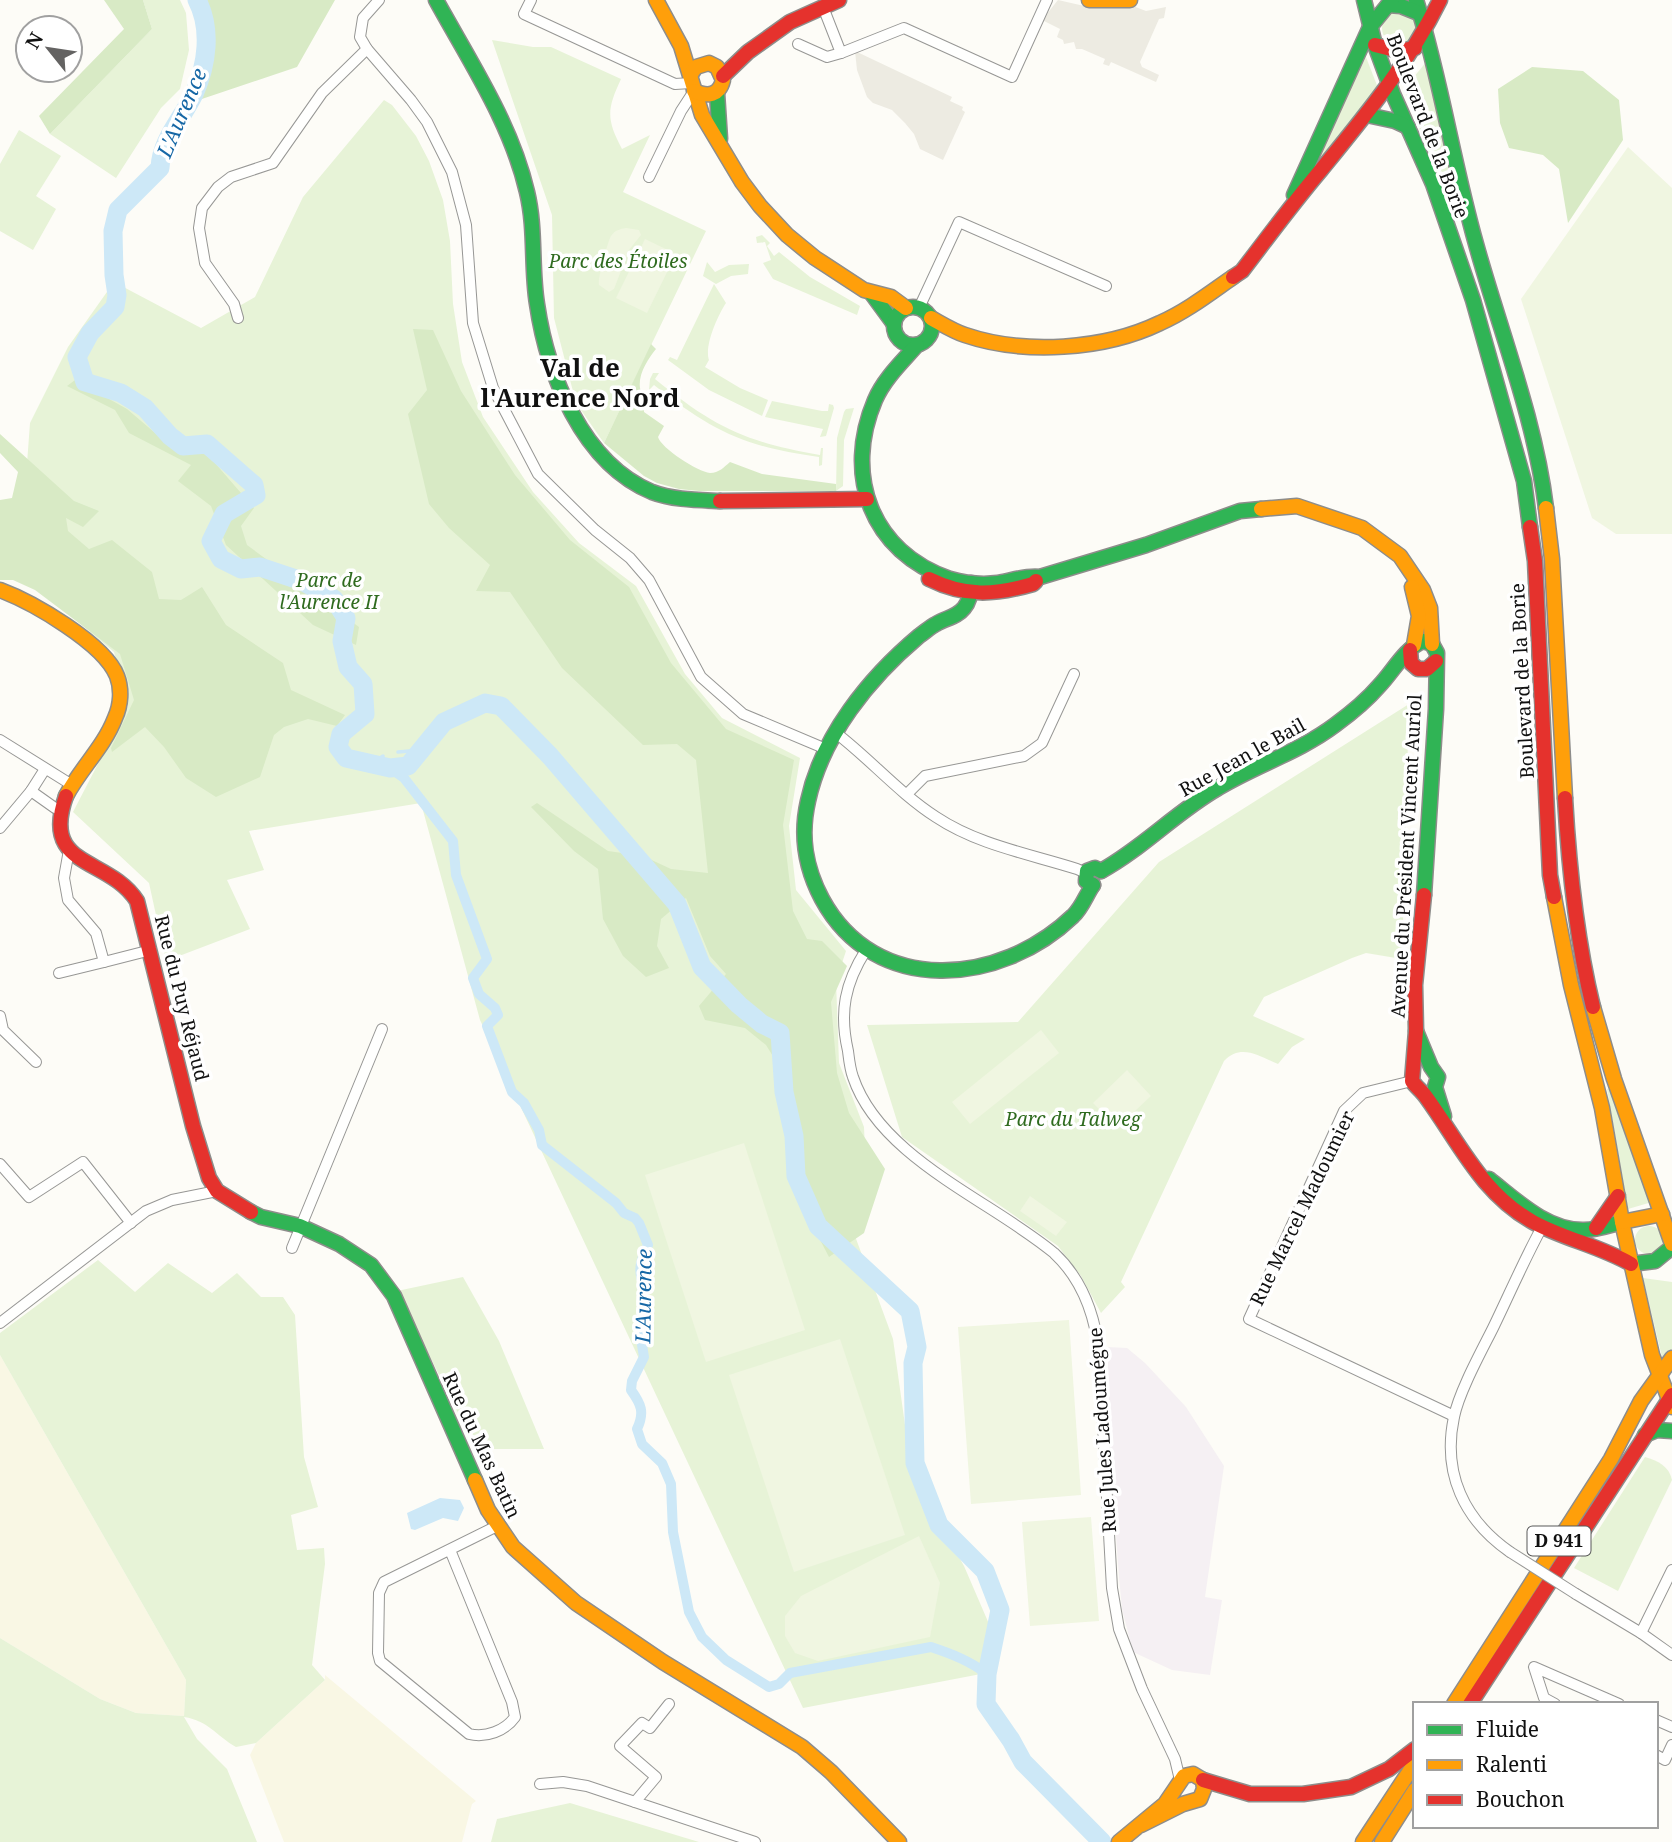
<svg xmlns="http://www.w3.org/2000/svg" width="1672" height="1842" viewBox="0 0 1672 1842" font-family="'Noto Serif',serif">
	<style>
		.industrial { fill: #f5f0f3 }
		.farmland { fill: #f9f7e4 }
		.green { fill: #e7f3d7 }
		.forest { fill: #d8eac5 }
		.pitch { fill: #f0f6e1 }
		.plaza { fill: #edebe2 }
		.water { fill: #cde8f7 }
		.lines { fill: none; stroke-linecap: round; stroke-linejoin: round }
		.stream { stroke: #cde8f7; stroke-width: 3.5 }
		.canal { stroke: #cde8f7; stroke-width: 10 }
		.river { stroke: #cde8f7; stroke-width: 19 }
		.street-casing { stroke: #979795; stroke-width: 12 }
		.fast-casing { stroke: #8e8d8b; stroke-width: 17 }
		.slow-casing { stroke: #8e8d8b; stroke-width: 17 }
		.jam-casing { stroke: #8e8d8b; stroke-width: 17 }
		.street { stroke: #fffffe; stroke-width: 10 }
		.fast { stroke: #30b455; stroke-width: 14 }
		.slow { stroke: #ff9f0a; stroke-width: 14 }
		.jam { stroke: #e5322d; stroke-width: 14 }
		.street-bridge-casing { stroke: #979795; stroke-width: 12; stroke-linecap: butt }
		.street-bridge { stroke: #fffffe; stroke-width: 10 }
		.labels { text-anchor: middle; stroke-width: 7; stroke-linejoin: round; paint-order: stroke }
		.shield { fill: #fff; stroke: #585858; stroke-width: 2 }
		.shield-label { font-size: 18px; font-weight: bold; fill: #111 }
		.street-label { font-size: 19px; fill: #111; stroke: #fff }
		.park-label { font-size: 19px; font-style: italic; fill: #2f6b1f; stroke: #fff }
		.water-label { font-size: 21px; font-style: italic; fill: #1768a6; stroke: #fff }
		.district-label { font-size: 26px; font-weight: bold; fill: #111; stroke: #fff }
	</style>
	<rect width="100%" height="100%" fill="#fdfcf7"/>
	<polygon class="industrial" points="1107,1347 1127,1348 1145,1363 1186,1407 1224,1466 1205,1597 1222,1600 1210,1675 1172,1670 1133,1652 1122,1609 1119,1577 1111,1468"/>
	<g class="farmland">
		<polygon points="0,1355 186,1680 184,1716 136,1713 100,1699 0,1638"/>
		<polygon points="325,1675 476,1801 472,1804 462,1842 284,1842 250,1755 256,1743 325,1680"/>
	</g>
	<g class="green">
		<polygon points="143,0 180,0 186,13 189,50 180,89 161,108 116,178 50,134 152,29"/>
		<circle cx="1399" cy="28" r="17"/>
		<path d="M492 40 533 47H551L621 79C607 109 606 119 622 149L650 135 623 192 706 231 604 443 576 403 554 318 552 215Z"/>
		<polygon points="1366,57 1378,88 1302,190 1301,189"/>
		<polygon points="1427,61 1460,220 1456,222 1404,89"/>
		<polygon points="384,100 392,105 416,136 429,161 443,200 450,241 453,304 462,362 483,417 533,492 579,543 636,586 685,674 722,718 800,758 789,826 796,890 846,951 836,981 839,1063 864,1127 867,1197 855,1236 893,1339 912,1475 964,1566 989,1624 981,1674 803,1708 480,1020 421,803 249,831 264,870 227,880 250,929 166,961 149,883 73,812 128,706 114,652 19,572 30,423 68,347 114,282 201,328 255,297 303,197"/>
		<polygon points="19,130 61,156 36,196 56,209 33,250 0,231 0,164"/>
		<polygon points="762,235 770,243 767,246 774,256 779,252 810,277 860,306 857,315 773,279 763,263 771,260 765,242 757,243 756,237"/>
		<polygon points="707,262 715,272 729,265 749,264 748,274 731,276 716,284 703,276"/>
		<path d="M714 284 726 303C718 315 704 346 709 360L705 367 740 388 768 400 762 416 709 390 668 360 670 357 677 360Z"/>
		<path d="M653 373H659L655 379C714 427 745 442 820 455L821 448H823L822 465 819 466V457C745 447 712 431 654 385L649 390 650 379Z"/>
		<polygon points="772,401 822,411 828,411 829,404 833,405 834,408 826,436 820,437 823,429 765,417"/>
		<polygon points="854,408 844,440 843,486 836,491 837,438 844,412 846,409"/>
		<path d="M1409 704 1402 959 1366 953 1352 958 1264 997 1253 1016 1305 1039 1292 1047 1278 1064C1259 1056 1241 1043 1224 1061L1121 1282 1125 1287 1101 1313 1081 1276 1058 1246 902 1137 867 1025 1018 1022 1159 862Z"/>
		<polygon points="1610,1088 1652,1202 1628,1209 1607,1089"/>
		<circle cx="1649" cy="1240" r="14"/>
		<path d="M98 1260 135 1292 168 1263 212 1293 237 1273 261 1297H283L295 1315 304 1457 318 1507 291 1515 297 1550 324 1548 325 1564 312 1665 325 1680 256 1743 236 1747C215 1735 209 1721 184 1717L197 1739 227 1769 257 1842H0V1638L100 1699 136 1713 184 1716 186 1680 0 1355V1333Z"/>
		<polygon points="463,1277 499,1341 544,1449 476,1449 397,1291"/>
		<polygon points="1643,1278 1672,1282 1672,1349 1666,1356 1662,1357"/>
		<path d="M1645 1457C1658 1461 1669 1466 1672 1480L1618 1591 1574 1568Z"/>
		<polygon points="570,1803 699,1842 491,1842 497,1819"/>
	</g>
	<g class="forest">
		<polygon points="104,0 143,0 152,29 50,134 39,116 124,29"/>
		<path d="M190 0H335L297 67 187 104C193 70 207 32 190 0Z"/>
		<polygon points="1532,67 1583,71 1619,100 1623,140 1568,223 1559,169 1543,155 1509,148 1500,123 1498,89"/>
		<polygon points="413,329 433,330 461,391 515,475 570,540 629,587 671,663 726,729 794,760 783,825 793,911 807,939 822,941 847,966 831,1002 837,1073 849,1113 885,1169 864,1233 829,1257 805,1211 790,1150 776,1061 766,1045 745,1028 705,1020 699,1006 726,974 710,956 686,898 661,919 657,946 669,968 646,977 623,956 603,919 598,869 574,851 531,807 537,803 608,851 643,856 671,869 708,873 696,760 677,744 643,745 562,668 510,592 476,591 490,565 449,528 429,504 408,414 427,390"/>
		<path d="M651 344 656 349C648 359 638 374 640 388 642 396 644 403 644 412L664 426 658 437C661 448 698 472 710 473 719 473 724 467 730 462L762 474 836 484V491H699L679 489 657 483 644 476 604 443Z"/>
		<polygon points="75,380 127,409 168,444 208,455 254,508 241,526 247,545 359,627 356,645 313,625 226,545 211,506 178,481 191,465 129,433 115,410 67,386"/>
		<polygon points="0,434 74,501 99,511 83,527 66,518 68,531 89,549 112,540 152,572 159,599 181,600 202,587 226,625 283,663 291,690 345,715 337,726 308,719 284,727 274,735 260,777 216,797 186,778 164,747 145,727 112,752 111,748 134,700 120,654 35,590 13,580 0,580 0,500 12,498 18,472 0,453"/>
	</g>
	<g class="pitch">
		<polygon points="1628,147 1672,188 1672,534 1616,534 1592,518 1521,299"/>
		<path d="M626 228 639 230 641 235 629 250 614 289 609 292 599 285C597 280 608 241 611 236 615 230 620 229 626 228Z"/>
		<polygon points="645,239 676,254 647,313 616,298"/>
		<polygon points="1041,1030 1059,1053 970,1124 952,1102"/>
		<polygon points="1127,1070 1151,1096 1117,1128 1093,1103"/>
		<polygon points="744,1143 805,1330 706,1362 645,1175"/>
		<polygon points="1030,1196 1067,1222 1056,1236 1020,1211"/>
		<polygon points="1069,1320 1081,1495 971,1504 958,1327"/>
		<polygon points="840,1339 905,1535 794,1572 729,1375"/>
		<polygon points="1091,1517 1099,1621 1030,1626 1022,1522"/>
		<polygon points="919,1536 940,1583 930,1637 818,1661 795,1653 785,1636 785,1616 801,1596"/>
	</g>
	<g class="plaza">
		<polygon points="1058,0 1093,8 1133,6 1146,11 1166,7 1164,18 1159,19 1140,62 1142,67 1159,75 1156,82 1111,62 1109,66 1103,64 1105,59 1082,49 1076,49 1074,42 1064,44 1063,40 1057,37 1060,29 1042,20"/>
		<polygon points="855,51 952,97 950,101 963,107 962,110 965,112 943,160 920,149 914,134 905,123 892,110 873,103 867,97 857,70"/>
	</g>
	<polygon class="water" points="440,1498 460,1500 464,1508 458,1521 443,1518 415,1530 411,1529 407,1513"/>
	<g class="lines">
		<g class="stream">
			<polyline points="398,752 421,750"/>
			<polyline points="373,763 383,756"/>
		</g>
		<path class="canal" d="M390 768 404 778 453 841 456 875 487 959 473 978 479 994 495 1008 498 1015 487 1026 512 1092 524 1103 539 1130 542 1145 616 1203 624 1213 635 1218 639 1223 648 1245C641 1259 637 1271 644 1285L640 1333 644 1357 632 1381 631 1390C641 1404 645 1412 637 1429L642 1444 662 1463 671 1484 673 1532 689 1612 702 1637 726 1660 769 1687 779 1684 790 1673 931 1647C952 1654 970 1661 987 1674"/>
		<path class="river" d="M197 0C212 29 207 65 194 94 182 119 161 140 160 168L118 210 113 231 114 275 117 295 115 307 90 333 77 357 85 382 121 393 145 408 170 436 183 446 207 444 254 485 256 495 224 514 211 541 221 559 241 569 260 567 302 581 334 599 346 618 342 641 348 667 363 684 365 714 341 734 338 747 346 758 390 768 408 766 444 722 485 703 501 706 550 756 677 904 702 967 739 1005 762 1024 780 1033 784 1092 794 1136 796 1176 818 1226 910 1311 917 1347 913 1363 915 1463 939 1525 985 1571 1000 1610 987 1674 986 1704 1011 1740 1023 1762 1102 1842"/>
		<defs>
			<g id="street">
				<polyline points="379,0 363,18 360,37 367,49 411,100 427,122 452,172 466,225 473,323 493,388 538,474 595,530 630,558 649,580 701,677 743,714 826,749"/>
				<polyline points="531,0 524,14 675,84 691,83"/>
				<polyline points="823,7 841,53 904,28 1012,77 1047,0"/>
				<polyline points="798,44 827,57 841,53"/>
				<polyline points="649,177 681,111 694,91"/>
				<polyline points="919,308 959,222 1106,286"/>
				<polyline points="238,318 234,304 205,263 199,228 202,208 218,187 231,177 273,163 322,93 367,49"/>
				<path d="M836 733C870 759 899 793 936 817 978 845 1030 854 1077 869L1086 873"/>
				<polyline points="0,740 72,785"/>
				<polyline points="31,791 55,808 61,809"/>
				<polyline points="907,794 925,776 1024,756 1042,743 1074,674"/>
				<polyline points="0,828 31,791 45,769"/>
				<polyline points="69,850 64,878 68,900 96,933 104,962 151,950"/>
				<path d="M866 950C845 983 839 1012 848 1051 849 1059 850 1069 853 1077 880 1158 992 1201 1054 1253 1083 1280 1095 1315 1099 1353L1112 1588 1119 1629 1142 1689 1175 1759 1180 1780"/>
				<polyline points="59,973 104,962"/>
				<polyline points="0,1016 3,1030 36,1062"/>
				<polyline points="1412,1081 1363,1093 1344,1111 1249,1319 1454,1416"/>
				<polyline points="0,1164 29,1197 83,1162 131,1223"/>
				<polyline points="292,1248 382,1029"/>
				<polyline points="0,1323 146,1211 172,1200 217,1191"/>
				<path d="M450 1550 512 1702 515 1717C505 1731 486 1738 469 1734L380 1661 378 1653 379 1593 384 1582 497 1526"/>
				<path d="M1510 1552C1464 1520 1442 1473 1454 1417 1459 1392 1481 1352 1493 1328 1509 1295 1524 1260 1542 1227"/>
				<polyline points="1576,1594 1641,1633 1672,1655"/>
				<polyline points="1641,1633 1672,1570"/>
				<polyline points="1555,1704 1544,1698 1534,1667 1619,1704"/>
				<polyline points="1656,1720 1672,1727"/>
				<polyline points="1656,1755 1665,1760 1672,1745"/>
				<polyline points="540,1784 563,1782 587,1786 755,1842"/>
				<polyline points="635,1802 656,1777 620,1746 642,1723 650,1728 669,1704"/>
			</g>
			<g id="fast">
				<path d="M436 0C470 62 511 123 527 192 536 229 531 267 537 304 547 373 582 463 652 492 673 500 698 500 720 501"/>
				<polyline points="1364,0 1375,45 1393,94 1433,184 1473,300 1524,481 1530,527"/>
				<path d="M1416 0C1441 80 1453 163 1476 244 1500 331 1535 418 1546 508"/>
				<polyline points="1388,5 1401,6 1421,14"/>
				<polyline points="717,93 720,139"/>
				<polyline points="1367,115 1395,121 1408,127"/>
				<polyline points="1294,195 1370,27 1392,0"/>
				<polyline points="872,294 894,324"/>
				<circle cx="913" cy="326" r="19"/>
				<path d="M917 345C902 362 884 379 875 400 843 475 871 552 950 579 964 583 982 585 998 583 1012 581 1025 575 1040 577L1146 545 1240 511 1261 509"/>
				<path d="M971 583C971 592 970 601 964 608 957 617 946 618 936 624 930 627 925 632 919 636 869 678 822 736 808 801 800 836 805 867 822 899 875 997 1000 986 1073 916 1082 908 1086 895 1093 885"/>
				<path d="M1101 871C1143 848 1176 812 1218 788 1256 765 1299 752 1335 725 1350 714 1367 700 1379 686 1393 672 1404 649 1423 641L1432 644 1437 653 1436 709 1424 895"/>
				<polyline points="1093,885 1086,881 1087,871 1095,868 1101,871"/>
				<polyline points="1416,1031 1431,1067 1438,1077 1435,1087 1444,1116"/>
				<path d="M1489 1179C1516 1200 1547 1231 1584 1230 1597 1230 1610 1225 1622 1222"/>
				<polyline points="251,1212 261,1217 300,1226 339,1244 371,1265 394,1296 475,1480"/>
				<polyline points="1631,1264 1655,1261 1672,1247"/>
				<polyline points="1645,1435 1657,1430 1672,1431"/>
			</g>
			<g id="slow">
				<polyline points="656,0 681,46 702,115 742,182 760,206 787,235 815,258 864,290 891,297 906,308"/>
				<polyline points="1089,0 1130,0"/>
				<path d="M691 74 696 67 709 63 717 67 723 80C719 96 708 97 694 91"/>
				<path d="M931 318C942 324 953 331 965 335 1024 355 1104 350 1160 323 1187 311 1210 293 1233 277"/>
				<polyline points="1546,508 1552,559 1565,798"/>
				<polyline points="1261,509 1297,506 1362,528 1400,556 1423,590 1430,608 1432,644"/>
				<polyline points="1412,587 1419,616 1414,645"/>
				<path d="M0 590C32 602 104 643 117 676 122 689 121 705 115 718 104 747 80 769 66 796"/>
				<polyline points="1554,897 1571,985 1602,1108 1622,1222 1652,1355 1672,1407"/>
				<polyline points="1593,1007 1614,1079 1672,1244"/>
				<polyline points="1622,1222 1662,1214"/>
				<polyline points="475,1480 488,1510 513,1547 576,1603 663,1662 802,1747 831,1772 899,1842"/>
				<polyline points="1454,1704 1611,1459 1641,1401 1672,1358"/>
				<polyline points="1119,1842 1165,1804 1184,1776 1193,1774 1203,1780 1204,1789 1200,1799 1183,1804 1141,1825"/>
				<polyline points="1363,1842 1415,1763"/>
				<polyline points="1382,1842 1415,1790"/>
			</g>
			<g id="jam">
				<polyline points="1375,45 1399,51 1415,48"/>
				<polyline points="723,76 748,52 790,22 839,0"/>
				<path d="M1233 277 1242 271C1268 237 1293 203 1321 170 1365 116 1409 63 1440 0"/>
				<polyline points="720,501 867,499"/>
				<polyline points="1530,527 1535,561 1550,875 1554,897"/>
				<path d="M929 579C965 597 995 595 1033 584L1036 581"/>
				<polyline points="1410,650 1411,663 1418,669 1427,669 1436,661"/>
				<path d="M66 796C40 869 108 856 137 901L193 1126 209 1178 217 1191 251 1212"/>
				<path d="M1565 798C1569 869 1576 938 1593 1007"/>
				<path d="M1424 895 1415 985 1416 1031 1412 1081C1416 1087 1422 1091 1426 1097 1459 1142 1481 1193 1533 1222 1564 1239 1600 1246 1631 1264"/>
				<polyline points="1596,1228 1618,1196"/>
				<polyline points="1470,1704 1672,1395"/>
				<polyline points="1203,1780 1250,1794 1303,1794 1351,1787 1389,1769 1415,1749"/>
			</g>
		</defs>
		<use href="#street" class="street-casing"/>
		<use href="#fast" class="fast-casing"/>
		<use href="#slow" class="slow-casing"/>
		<use href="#jam" class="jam-casing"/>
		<use href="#street" class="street"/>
		<use href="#fast" class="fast"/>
		<use href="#slow" class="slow"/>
		<use href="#jam" class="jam"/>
		<defs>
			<polyline id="street-bridge" points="1510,1552 1576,1594"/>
		</defs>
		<use href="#street-bridge" class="street-bridge-casing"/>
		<use href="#street-bridge" class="street-bridge"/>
	</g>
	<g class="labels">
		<rect class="shield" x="1527.5" y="1526.5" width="63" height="29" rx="5"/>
		<g class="shield-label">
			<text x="1559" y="1547">D 941</text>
		</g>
		<g class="street-label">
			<text transform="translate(1428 126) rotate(69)" y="7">Boulevard de la Borie</text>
			<text transform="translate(1522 681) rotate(-93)" y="7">Boulevard de la Borie</text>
			<text transform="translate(1242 757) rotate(-29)" y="7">Rue Jean le Bail</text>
			<text transform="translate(1406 856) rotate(-87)" y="7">Avenue du Président Vincent Auriol</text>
			<text transform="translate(182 998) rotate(76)" y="7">Rue du Puy Réjaud</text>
			<text transform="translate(1302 1208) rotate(-64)" y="7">Rue Marcel Madoumier</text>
			<text transform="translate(1102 1430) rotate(-94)" y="7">Rue Jules Ladoumégue</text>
			<text transform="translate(482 1445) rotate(65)" y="7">Rue du Mas Batin</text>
		</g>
		<g class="park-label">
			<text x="618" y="268">Parc des Étoiles</text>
			<text x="329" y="587">Parc de<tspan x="329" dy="22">l'Aurence II</tspan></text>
			<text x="1073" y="1126">Parc du Talweg</text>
		</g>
		<g class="water-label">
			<text transform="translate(182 113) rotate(-67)" y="7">L'Aurence</text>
			<text transform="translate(644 1296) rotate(-89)" y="7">L'Aurence</text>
		</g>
		<g class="district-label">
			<text x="580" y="377">Val de<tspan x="580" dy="30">l'Aurence Nord</tspan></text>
		</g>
	</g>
	<rect x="1413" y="1702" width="245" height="126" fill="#ffffff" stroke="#a0a0a0" stroke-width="2"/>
	<rect x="1427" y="1725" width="35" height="10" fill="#30b455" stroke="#a0a0a0" stroke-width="2"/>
	<text x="1476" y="1737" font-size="21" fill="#111111">Fluide</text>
	<rect x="1427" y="1760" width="35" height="10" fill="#ff9f0a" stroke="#a0a0a0" stroke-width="2"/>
	<text x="1476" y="1772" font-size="21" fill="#111111">Ralenti</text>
	<rect x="1427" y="1795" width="35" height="10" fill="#e5322d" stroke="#a0a0a0" stroke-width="2"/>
	<text x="1476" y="1807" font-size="21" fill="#111111">Bouchon</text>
	<g transform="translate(49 49) rotate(300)"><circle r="33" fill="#ffffff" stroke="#a0a0a0" stroke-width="2"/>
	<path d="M0-5L12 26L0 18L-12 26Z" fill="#646362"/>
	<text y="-10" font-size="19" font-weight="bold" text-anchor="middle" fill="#111111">N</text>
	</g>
</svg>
